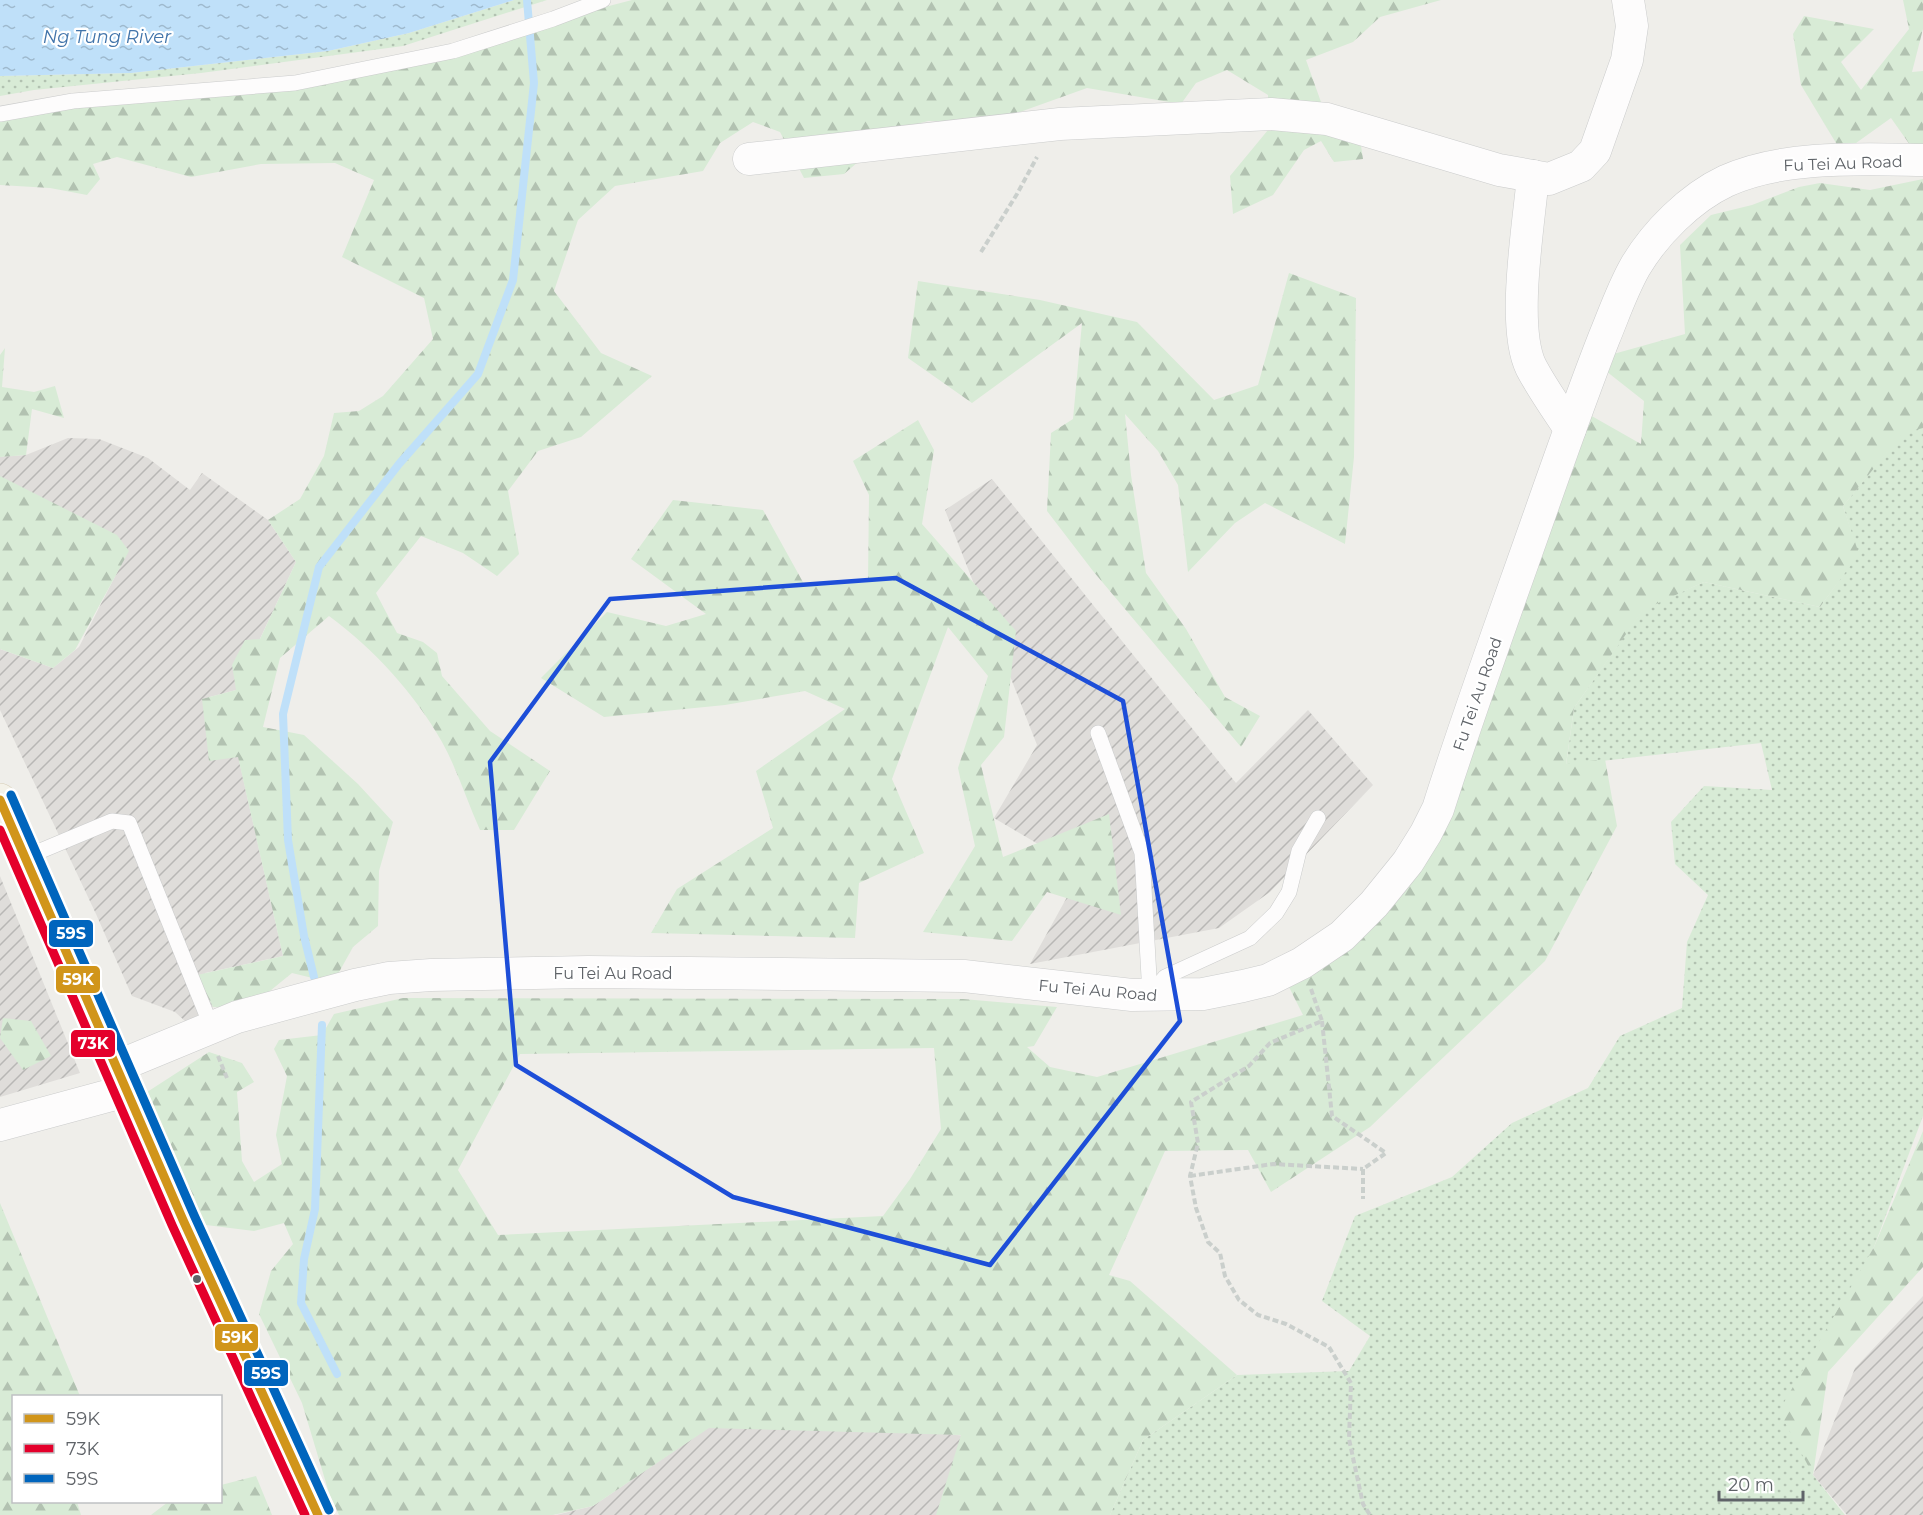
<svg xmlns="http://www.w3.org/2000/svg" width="1923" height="1515" viewBox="0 0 1923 1515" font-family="Montserrat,sans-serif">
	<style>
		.industrial { fill: url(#industrial-furrows) }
		.grass { fill: url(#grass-dots) }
		.forest { fill: url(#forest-firs); fill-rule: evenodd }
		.water { fill: url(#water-ripples) }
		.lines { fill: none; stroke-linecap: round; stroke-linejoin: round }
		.stream { stroke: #bfe0f9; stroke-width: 8 }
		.lane-casing { stroke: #cbcccc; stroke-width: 16 }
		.street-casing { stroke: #cbcccc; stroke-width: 33 }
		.primary-casing { stroke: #d7ceb8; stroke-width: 34 }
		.path { stroke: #cacfcc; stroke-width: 4; stroke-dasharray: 6 3; stroke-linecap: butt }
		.lane { stroke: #fdfcfc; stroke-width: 15 }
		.street { stroke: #fdfcfc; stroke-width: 32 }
		.primary { stroke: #f4f2e9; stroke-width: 33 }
		.bus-1-casing { stroke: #fff; stroke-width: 14 }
		.bus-2-casing { stroke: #fff; stroke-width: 14 }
		.bus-3-casing { stroke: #fff; stroke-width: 14 }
		.bus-1 { stroke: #d1951a; stroke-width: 9 }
		.bus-2 { stroke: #e4002b; stroke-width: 9 }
		.bus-3 { stroke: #0065bd; stroke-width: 9 }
		.marked { fill: none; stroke: #1d4ed8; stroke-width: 4.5; stroke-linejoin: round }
		.bus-dot { fill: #5f6368; stroke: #fff; stroke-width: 2 }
		.labels { text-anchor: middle; stroke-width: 4.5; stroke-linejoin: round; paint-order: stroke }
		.street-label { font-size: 16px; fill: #5f6368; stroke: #fff }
		.water-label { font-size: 18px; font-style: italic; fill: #4174aa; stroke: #fff }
		.line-badge { stroke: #fff; stroke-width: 2 }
		.badge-label { font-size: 16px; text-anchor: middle; font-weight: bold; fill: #fff }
	</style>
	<defs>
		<pattern id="industrial-furrows" width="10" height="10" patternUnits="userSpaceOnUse" patternTransform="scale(1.5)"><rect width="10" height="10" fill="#dfddda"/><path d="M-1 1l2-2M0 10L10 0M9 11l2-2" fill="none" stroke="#b8b7b5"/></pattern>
		<pattern id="grass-dots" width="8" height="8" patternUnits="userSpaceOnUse" patternTransform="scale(1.5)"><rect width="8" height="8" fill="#d8ebd6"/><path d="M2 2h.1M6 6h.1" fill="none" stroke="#b2c2b1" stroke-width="1.8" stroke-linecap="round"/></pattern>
		<pattern id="forest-firs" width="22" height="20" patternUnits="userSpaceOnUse" patternTransform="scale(1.5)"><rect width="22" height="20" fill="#d8ebd6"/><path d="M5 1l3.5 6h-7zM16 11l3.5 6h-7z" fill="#b2c2b1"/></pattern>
		<pattern id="water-ripples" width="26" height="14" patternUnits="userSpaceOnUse" patternTransform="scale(1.5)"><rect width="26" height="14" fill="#bfe0f9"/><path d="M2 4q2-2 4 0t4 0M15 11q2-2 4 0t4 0" fill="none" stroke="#9eb9cd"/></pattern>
	</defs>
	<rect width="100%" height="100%" fill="#efeeea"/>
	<g class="industrial">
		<polygon points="68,438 99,439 148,458 190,490 202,473 268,520 296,562 236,690 202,699 238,756 283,956 205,973 213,1007 186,1022 175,1012 132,996 96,914 0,710 0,649 53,668 79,647 128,551 0,477 0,457 26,455"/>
		<polygon points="992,479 1236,783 1308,710 1373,785 1270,892 1219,928 1030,964 1082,870 994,818 1037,745 945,510"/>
		<polygon points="0,876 80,1073 0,1097"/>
		<polygon points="1923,1296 1923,1515 1847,1515 1813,1475 1855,1368"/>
		<polygon points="708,1428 888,1429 1036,1442 1056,1515 556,1515 593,1506"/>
	</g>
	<g class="grass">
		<polygon points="514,0 547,0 403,46 201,73 34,90 0,96 0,76 131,73 328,51 409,33"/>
		<polygon points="1923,383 1923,1116 1874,1247 1785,1414 1813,1475 1845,1515 1110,1515 1143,1440 1237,1375 1349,1371 1370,1336 1322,1301 1355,1216 1452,1177 1512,1123 1588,1088 1620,1036 1682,1008 1687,942 1708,895 1675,864 1671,822 1704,786 1772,790 1761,743 1566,765 1574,708 1643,609 1704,582 1820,607 1858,554 1843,506 1902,433"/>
	</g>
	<g class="forest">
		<path d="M632 0H1441L1380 17 1353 42 1306 60 1321 102 1360 139 1363 159 1334 162 1321 141 1304 150 1273 195 1233 214 1230 176 1268 130V95L1227 70 1196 83 1181 104 1087 88 1020 112 980 122 928 121 895 130 844 174 804 178 780 132 753 122 720 143 703 171 615 186 578 220 554 291 601 353 652 376 581 437 538 451 508 491 519 554 497 576 463 553 421 536 376 593 397 633 423 642 437 653 442 676 490 731 550 771 514 830H480C467 801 457 769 442 742 415 694 373 648 329 616L280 658 263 727 304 735 358 784 393 822 379 871 378 926 353 947 333 983 292 973 249 1008 213 1007 197 975 283 956 238 757 209 761 202 699 236 690 232 665 245 640 260 639 296 562 268 520 300 499 324 456 334 413 359 411 383 396 433 339 424 298 342 257 374 180 335 163 261 164 191 177 117 157 93 164 100 179 87 195 50 188 0 185V114L362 70Z"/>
		<polygon points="1903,0 1923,0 1923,29 1912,72 1923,71 1923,145 1915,152 1891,118 1842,153 1801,85 1793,34 1804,16 1874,29 1841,62 1861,90 1909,29"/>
		<path d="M1923 179V428L1903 433 1843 506 1859 554 1820 607 1704 582 1643 610 1574 708 1566 764 1605 759 1617 826 1545 961 1370 1127 1271 1192 1248 1150 1165 1151 1109 1275 1130 1281 1237 1375 1143 1440 1110 1515H936L961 1435 709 1428 593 1506 553 1515H339L329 1493 302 1403 259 1314 271 1271 293 1244 284 1223 254 1231 206 1225 171 1164 144 1094 209 1052 242 1063 254 1082 237 1092 242 1161 254 1182 282 1164 276 1135 287 1076 274 1049 279 1040 322 1035 334 1014 403 998 963 999 1057 1007 1034 1046 1027 1047 1050 1067 1097 1077 1303 1015 1282 973 1436 840 1567 402 1641 444 1644 401 1592 360 1685 334 1680 245 1711 215 1752 205 1799 187 1820 183 1870 190ZM934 1048 941 1129 910 1179 883 1216 498 1235 458 1170 520 1054Z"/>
		<polygon points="1289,273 1356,298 1354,457 1345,544 1265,503 1235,523 1188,572 1178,485 1158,451 1125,414 1131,475 1146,573 1186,629 1225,697 1260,716 1241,747 1093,571 1047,511 1051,433 1073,419 1082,323 972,403 908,358 918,281 1040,300 1137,322 1214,400 1258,385"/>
		<polygon points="5,348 2,387 34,392 55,386 64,418 32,409 26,455 0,457 0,355"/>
		<polygon points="918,420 934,450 922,524 1016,631 1004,737 981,765 1003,857 1109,814 1121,915 1047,892 1012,941 923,932 975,846 958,768 988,676 948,627 892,779 924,853 859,883 855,938 651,933 677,889 773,828 756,771 845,709 805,691 725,705 604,717 541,678 607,612 666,626 706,614 631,559 673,500 763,510 804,584 868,582 869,495 853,461"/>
		<polygon points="0,476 117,535 129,551 75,650 53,668 0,649"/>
		<polygon points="3,1018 31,1021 51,1056 23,1070 0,1038"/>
		<polygon points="1923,1131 1923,1267 1828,1372 1813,1475 1779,1411 1874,1247"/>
		<polygon points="0,1203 80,1396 14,1396 14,1502 77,1502 81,1515 0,1515"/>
		<polygon points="256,1476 272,1515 151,1515 168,1502 220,1502 221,1485"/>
	</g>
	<polygon class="water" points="0,0 514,0 409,33 328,51 131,73 0,76"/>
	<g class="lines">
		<g class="stream">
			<polyline points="314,977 304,936 288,840 283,714 319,567 399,464 478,374 513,280 534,83 527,0"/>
			<polyline points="322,1025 315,1209 304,1259 301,1303 337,1374"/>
		</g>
		<defs>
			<g id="lane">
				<polyline points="0,114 73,101 295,83 453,51 553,19 603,0"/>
				<polyline points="1098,733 1142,853 1150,995"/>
				<polyline points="26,857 112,821 129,823 212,1028"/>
				<polyline points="1152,993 1165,977 1250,938 1276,913 1289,892 1299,851 1318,818"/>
			</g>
			<g id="street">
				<polyline points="749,159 1060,124 1271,114 1327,119 1499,170 1549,179 1581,166 1595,151 1627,60 1632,26 1628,0"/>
				<path d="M1533 176C1529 223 1511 326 1531 367 1542 388 1557 409 1570 429"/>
				<path d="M116 1067 237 1017 355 985 389 978 431 975 588 972 964 976 1132 995 1203 994 1243 986 1268 980 1302 963 1342 936 1374 904 1408 862 1426 833 1438 809C1472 702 1511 597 1548 491 1566 440 1584 389 1604 338 1614 314 1622 290 1635 267 1655 233 1690 198 1726 181 1783 155 1861 159 1923 160"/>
				<polyline points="0,1125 126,1091"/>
			</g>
			<polyline id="primary" points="0,800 183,1220 318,1515"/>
		</defs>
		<use href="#lane" class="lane-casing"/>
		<use href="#street" class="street-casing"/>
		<use href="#primary" class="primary-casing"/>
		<g class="path">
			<polyline points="981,252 1017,194 1037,157"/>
			<polyline points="1311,989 1322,1021 1270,1043 1249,1066 1191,1102 1198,1143 1190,1176 1196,1208 1208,1242 1220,1253 1225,1276 1239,1300 1258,1315 1286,1324 1329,1347 1351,1383 1349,1439 1363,1504 1370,1515"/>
			<polyline points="1322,1021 1332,1116 1386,1153 1363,1169 1363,1199"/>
			<polyline points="218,1056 227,1078"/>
			<polyline points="1190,1176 1273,1164 1363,1169"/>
		</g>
		<use href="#lane" class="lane"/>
		<use href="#street" class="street"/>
		<use href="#primary" class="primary"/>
		<defs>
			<polyline id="bus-1" points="0,800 183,1220 318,1515"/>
			<polyline id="bus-2" points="0,830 172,1225 305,1515"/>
			<polyline id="bus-3" points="11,795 194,1215 329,1510"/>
		</defs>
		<use href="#bus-1" class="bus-1-casing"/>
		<use href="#bus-2" class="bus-2-casing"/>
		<use href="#bus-3" class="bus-3-casing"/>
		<use href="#bus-1" class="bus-1"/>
		<use href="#bus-2" class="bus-2"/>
		<use href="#bus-3" class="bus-3"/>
	</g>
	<path class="marked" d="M896 578 1123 701 1180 1021 990 1265 733 1197 516 1065 490 762 610 599Z"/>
	<circle class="bus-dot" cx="197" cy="1279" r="5"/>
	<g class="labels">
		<g class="street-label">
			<text transform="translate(1843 163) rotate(-2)" y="6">Fu Tei Au Road</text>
			<text transform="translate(1477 694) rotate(-71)" y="6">Fu Tei Au Road</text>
			<text x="613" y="979">Fu Tei Au Road</text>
			<text transform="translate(1098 990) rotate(5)" y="6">Fu Tei Au Road</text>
		</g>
		<g class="water-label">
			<text x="107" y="43">Ng Tung River</text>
		</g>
	</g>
	<g class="line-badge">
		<rect x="48" y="919" width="46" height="29" rx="6" fill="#0065bd"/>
		<rect x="55" y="965" width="46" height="29" rx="6" fill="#d1951a"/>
		<rect x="70" y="1029" width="46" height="29" rx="6" fill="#e4002b"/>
		<rect x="214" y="1323" width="45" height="29" rx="6" fill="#d1951a"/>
		<rect x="243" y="1359" width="46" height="28" rx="6" fill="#0065bd"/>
	</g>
	<g class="badge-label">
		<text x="71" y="939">59S</text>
		<text x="78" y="985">59K</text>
		<text x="93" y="1049">73K</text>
		<text x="237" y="1343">59K</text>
		<text x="266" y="1379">59S</text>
	</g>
	<rect x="12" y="1395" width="210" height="108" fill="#ffffff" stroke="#bfc1c3" stroke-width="1.5"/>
	<rect x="24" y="1414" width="30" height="9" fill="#d1951a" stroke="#bfc1c3" stroke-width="1.5"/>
	<text x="66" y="1425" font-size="18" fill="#5f6368">59K</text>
	<rect x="24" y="1444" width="30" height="9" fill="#e4002b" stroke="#bfc1c3" stroke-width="1.5"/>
	<text x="66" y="1455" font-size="18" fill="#5f6368">73K</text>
	<rect x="24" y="1474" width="30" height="9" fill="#0065bd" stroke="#bfc1c3" stroke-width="1.5"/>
	<text x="66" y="1485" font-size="18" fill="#5f6368">59S</text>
	<path d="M1719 1491v9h84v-9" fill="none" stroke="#5f6368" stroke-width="3"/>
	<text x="1728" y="1491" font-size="18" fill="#5f6368" stroke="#ffffff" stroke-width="4.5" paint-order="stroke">20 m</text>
</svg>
